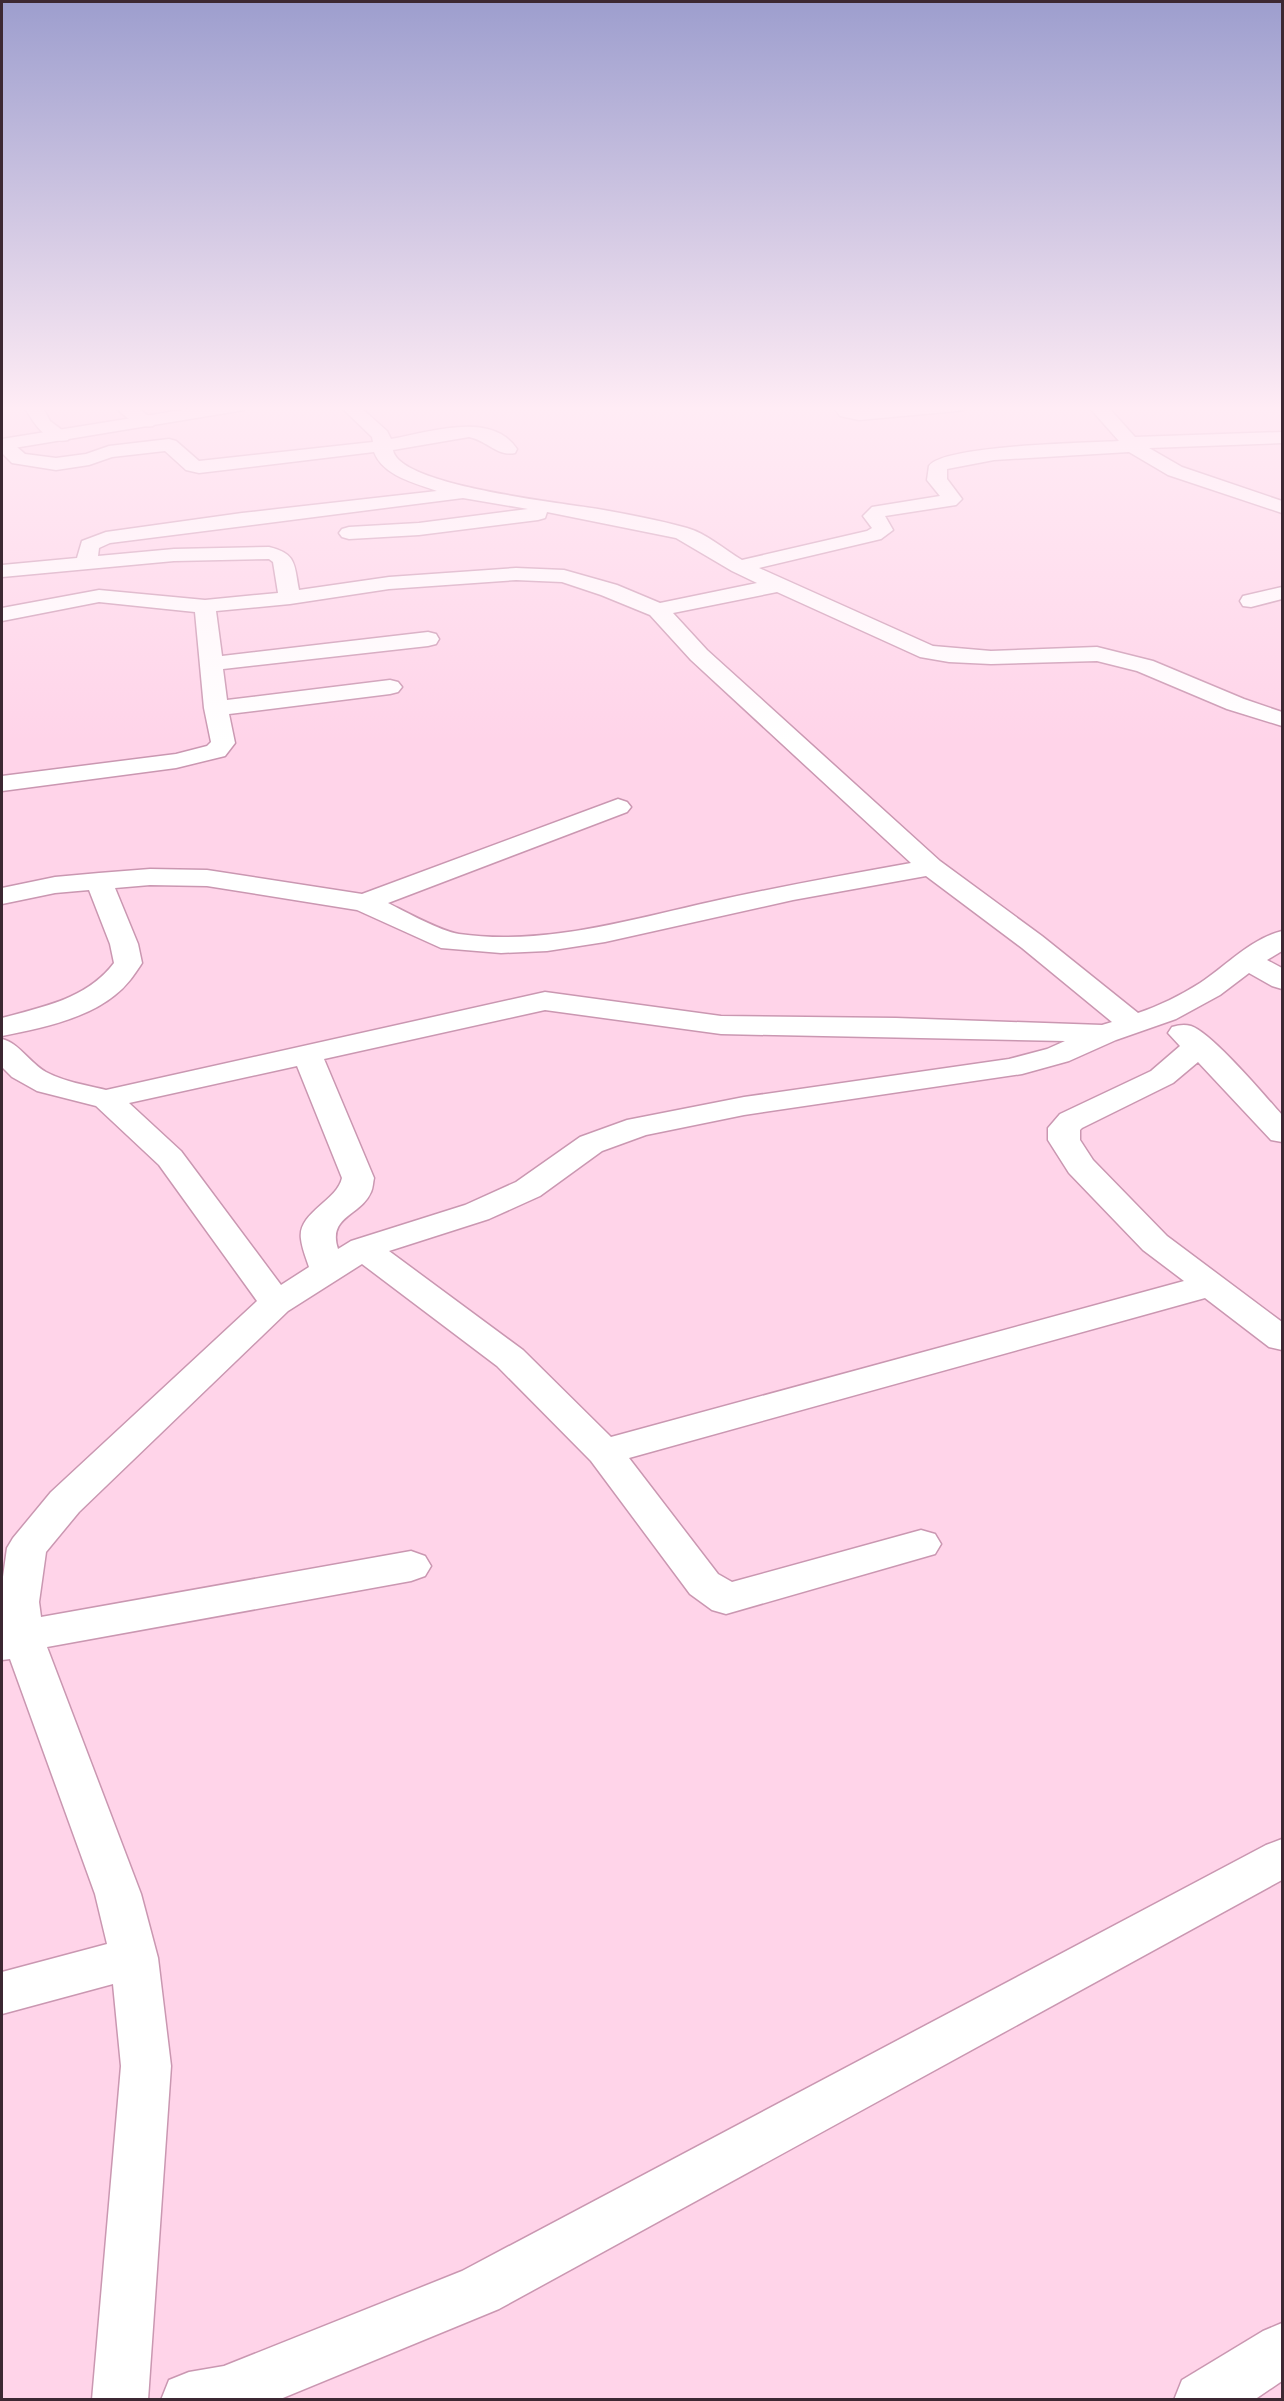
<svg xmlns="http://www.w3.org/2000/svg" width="1284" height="2401" viewBox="0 0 1284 2401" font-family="Rubik,sans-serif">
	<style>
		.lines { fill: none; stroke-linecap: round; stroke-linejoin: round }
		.minor-casing { stroke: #ca97b1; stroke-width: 3 }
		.major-casing { stroke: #ca97b1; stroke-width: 3 }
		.minor { fill: #fff; fill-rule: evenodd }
		.major { fill: #fff; fill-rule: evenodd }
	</style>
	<rect width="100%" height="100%" fill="#ffd4e9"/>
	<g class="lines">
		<defs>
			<g id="minor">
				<path d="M24 406H42L50 421 70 436 68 440C46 445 33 422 24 406Z"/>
				<path d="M115 406H135L156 422 153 426C140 429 123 416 115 406Z"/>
				<path d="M340 406H359L387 431 391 439C428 433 491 410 517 449L515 453C498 457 486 440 469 437L393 450C399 486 564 503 598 509 627 514 658 520 687 528 706 533 725 550 742 560L867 531 872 528 863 516 872 507 940 496 927 480 929 466C943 445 1087 443 1119 441L1088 406H1107L1135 437 1282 432V443L1149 448 1182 467 1282 501V513L1168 475 1129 452 994 460 947 469V479L962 499 956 505 885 516 893 530 881 539 759 568 933 646 991 651 1097 647 1153 661 1244 699 1282 712V726L1227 709 1137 671 1097 661 991 664 949 662 920 657 777 592 673 613 707 650 940 861 1042 936 1138 1013C1159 1006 1181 995 1200 983 1227 965 1250 939 1282 931V951L1267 960 1282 968V989L1272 986 1249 973 1220 995 1176 1019 1116 1040 1069 1061 1022 1074 744 1115 646 1135 602 1151 540 1196 489 1219 389 1251 523 1350 611 1437 1184 1281 1143 1250 1069 1173 1048 1140V1128L1060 1114 1151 1071 1180 1046 1168 1033 1172 1027C1179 1025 1184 1024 1191 1026 1212 1033 1265 1096 1282 1115V1142L1271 1140 1198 1062 1173 1083 1082 1128 1080 1130V1140L1093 1160 1167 1236 1282 1322V1350L1269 1347 1205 1298 629 1458 718 1574 732 1582 921 1530 935 1534 941 1544 935 1554 726 1614 712 1610 690 1594 591 1461 497 1366 362 1264 288 1311 79 1512 46 1552 39 1602 41 1617 411 1551 425 1556 431 1566 425 1576 411 1581 47 1647 141 1894 158 1958 171 2066 148 2400H92L121 2066 113 1984 2 2014V1972L107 1944 95 1894 10 1659 2 1660V1584L7 1548 13 1538 51 1492 257 1301 159 1165 96 1106 37 1091 12 1077 2 1067V1039C19 1043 30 1063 46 1072 65 1082 86 1085 106 1090L545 992 721 1016 896 1018 1102 1025 1112 1022 1022 948 926 876 793 900 605 942 547 951 501 953 441 948 357 910 207 886 150 885 115 888 138 944 142 963C134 975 127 986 115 995 86 1019 38 1029 2 1036V1018C42 1007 87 999 114 963L110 944 89 890 55 893 2 904V888L55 877 99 873 150 869 207 870 362 894 618 799 627 802 631 807 627 812 388 903C406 912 440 931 459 934 543 946 629 920 710 902 777 887 844 875 911 863L691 660 650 615 601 595 562 582 516 580 389 589 290 604 216 611 222 656 428 632 436 634 439 639 436 644 428 646 223 669 227 700 390 680 398 682 402 687 398 692 390 694 229 714 235 743 225 756 176 768 2 791V776L176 754 207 746 211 742 204 708 195 612 99 602 2 621V608L99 590 205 600 278 593 273 562 269 559 174 561 2 577V565L77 558 82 541 106 532 242 513 437 491C415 483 383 476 374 452L199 473 186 470 165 451 112 457 89 465 56 470 12 463 2 453V440L10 441 25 454 56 458 86 454 109 446 169 439 176 441 199 461 373 442 372 437ZM463 498 528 509 419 523 349 527 342 529 339 533 342 537 349 539 419 535 538 520 545 518 547 512 676 538 732 571 757 583 660 603 617 585 564 570 516 568 389 577 299 590C294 564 297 554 269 547L174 549 98 556 99 548 110 543ZM545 1010 721 1034 1065 1041 1047 1049 1009 1059 744 1097 627 1120 580 1137 516 1182 465 1205 351 1241 338 1249C327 1216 361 1216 371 1192 373 1188 373 1182 374 1178L324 1059ZM297 1066 342 1178C337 1201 297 1213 301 1239 302 1248 306 1258 309 1267L281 1285 181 1151 129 1103Z"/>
				<polygon points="833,406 851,406 859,410 901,406 966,406 963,410 957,411 859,420 840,416"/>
				<polygon points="1282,587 1282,599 1251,607 1243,606 1240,601 1243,596"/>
				<polygon points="1282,1839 1282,1880 499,2309 278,2400 161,2400 169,2380 189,2372 224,2366 462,2271 1266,1845"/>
			</g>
			<g id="major">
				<polygon points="207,406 247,406 244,410 238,411 2,450 2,439"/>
				<polygon points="1282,2323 1282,2381 1254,2400 1174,2400 1182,2380 1263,2331"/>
			</g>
		</defs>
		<use href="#minor" class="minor-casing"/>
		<use href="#major" class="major-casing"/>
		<use href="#minor" class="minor"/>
		<use href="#major" class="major"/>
	</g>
	<linearGradient id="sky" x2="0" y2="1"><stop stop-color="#9d9ece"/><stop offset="0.55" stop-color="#ffecf5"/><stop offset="1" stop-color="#ffecf5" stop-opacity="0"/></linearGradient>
	<rect width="1284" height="742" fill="url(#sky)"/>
	<rect width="1284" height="2401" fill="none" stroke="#3c2832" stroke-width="6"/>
</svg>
